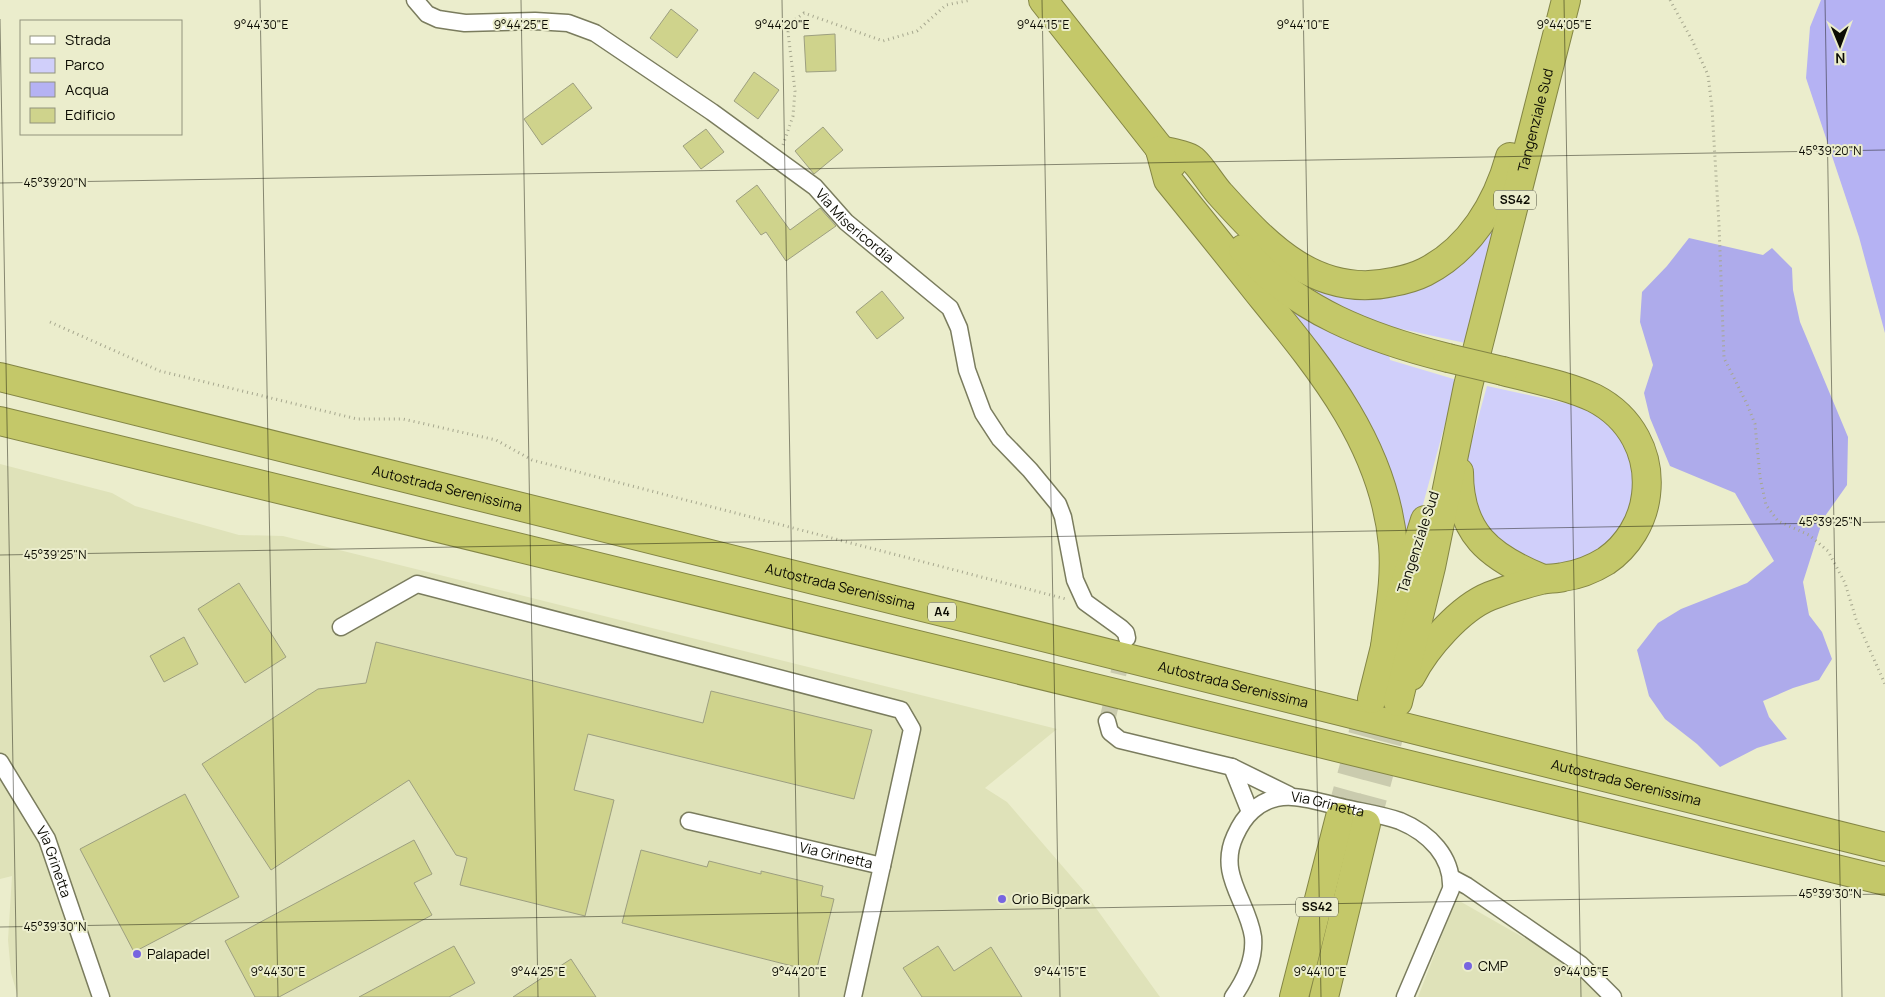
<svg xmlns="http://www.w3.org/2000/svg" width="1885" height="997" viewBox="0 0 1885 997" font-family="Manrope,sans-serif">
	<style>
		.built { fill: #dfe2b9 }
		.green { fill: #d0cffa }
		.forest { fill: #aeabeb }
		.water { fill: #b5b2f3 }
		.building { fill: #cfd38c; stroke: #9d9f80 }
		.lines { fill: none; stroke-linecap: round; stroke-linejoin: round }
		.street-tunnel { stroke: #cacbae; stroke-width: 16; stroke-dasharray: 16 8; stroke-linecap: butt }
		.highway-tunnel { stroke: #cacbae; stroke-width: 28; stroke-dasharray: 28 14; stroke-linecap: butt }
		.street-casing { stroke: #7a7c5e; stroke-width: 19 }
		.highway-casing { stroke: #848645; stroke-width: 30 }
		.path { stroke: #a6a78e; stroke-width: 3; stroke-dasharray: 1 4; stroke-linecap: butt }
		.street { stroke: #fff; stroke-width: 16 }
		.highway { stroke: #c4c869; stroke-width: 28 }
		.highway-bridge-casing { stroke: #848645; stroke-width: 30; stroke-linecap: butt }
		.highway-bridge { stroke: #c4c869; stroke-width: 28 }
		.ticks { fill: none; stroke: #0c0c03; stroke-width: 1; stroke-opacity: 0.45 }
		.poi-dot { fill: #7765e0; stroke: #ebedcc; stroke-width: 2 }
		.labels { text-anchor: middle; stroke-width: 4; stroke-linejoin: round; paint-order: stroke }
		.shield { fill: #ebedcc; stroke: #4f503f; stroke-width: 1 }
		.shield-label { font-size: 12px; font-weight: bold; fill: #0c0c03 }
		.street-label { font-size: 14px; fill: #0c0c03; stroke: #ebedcc }
		.poi-label { font-size: 14px; fill: #0c0c03; stroke: #ebedcc; text-anchor: start }
		.ticks-label { font-size: 12px; text-anchor: middle; fill: #0c0c03; stroke: #ebedcc; stroke-width: 4; stroke-linejoin: round; paint-order: stroke }
	</style>
	<rect width="100%" height="100%" fill="#ebedcc"/>
	<g class="built">
		<polygon points="0,464 112,493 135,506 239,535 283,536 1057,729 985,788 1007,802 1083,890 1160,997 18,997 11,973 8,940 12,876 0,879"/>
		<polygon points="1456,899 1582,971 1607,997 1418,997"/>
	</g>
	<g class="green">
		<polygon points="1499,215 1465,343 1397,328 1396,332 1357,317 1307,290 1283,269 1380,293"/>
		<path d="M1280 301C1315 323 1349 344 1389 355L1390 360 1457 380 1407 563 1401 538Z"/>
		<polygon points="1487,386 1583,407 1615,427 1634,465 1632,510 1619,534 1585,561 1541,567 1491,542 1466,479 1467,458"/>
	</g>
	<polygon class="forest" points="1689,238 1763,255 1772,248 1792,268 1793,290 1800,322 1848,437 1847,485 1823,519 1803,582 1809,615 1822,632 1832,659 1819,680 1793,688 1763,701 1769,717 1787,739 1757,748 1720,767 1697,744 1665,719 1649,696 1637,650 1658,623 1681,609 1747,583 1774,561 1735,493 1670,466 1650,418 1644,393 1653,365 1640,322 1642,292 1667,266"/>
	<polygon class="water" points="1821,0 1885,0 1885,333 1859,237 1806,78 1810,27"/>
	<g class="building">
		<polygon points="671,9 698,30 677,58 650,38"/>
		<polygon points="835,34 836,71 806,72 804,36"/>
		<polygon points="754,72 779,90 758,119 734,101"/>
		<polygon points="573,83 592,108 542,145 524,119"/>
		<polygon points="823,127 843,150 814,174 795,151"/>
		<polygon points="706,129 724,152 701,169 683,146"/>
		<polygon points="757,185 790,230 820,208 836,226 786,261 766,232 761,235 736,201"/>
		<polygon points="882,291 904,318 877,339 856,312"/>
		<polygon points="239,583 286,657 245,683 198,609"/>
		<polygon points="184,637 198,664 164,682 150,656"/>
		<polygon points="376,642 703,723 711,691 872,730 854,799 588,734 574,790 614,800 585,916 460,885 467,858 456,855 409,780 271,870 202,764 318,689 366,683"/>
		<polygon points="185,794 239,897 134,952 80,849"/>
		<polygon points="414,840 432,874 414,883 432,915 279,997 255,997 225,941"/>
		<polygon points="641,850 707,867 709,861 761,874 761,871 823,886 821,896 834,899 816,972 622,923"/>
		<polygon points="454,946 475,983 449,997 359,997"/>
		<polygon points="938,946 954,971 991,947 1022,997 922,997 903,968"/>
		<polygon points="571,959 596,997 513,997"/>
	</g>
	<g class="lines">
		<polyline class="street-tunnel" points="1107,721 1124,650"/>
		<g class="highway-tunnel">
			<polyline points="1340,817 1372,699"/>
			<polyline points="1366,824 1398,703"/>
		</g>
		<defs>
			<g id="street">
				<path id="s1" d="M415 0 427 14 438 19 451 21 465 23 535 21 568 23 595 33 712 112 815 187 846 222 950 308 959 328 967 370 983 413 1000 439 1030 470 1058 504 1063 517 1075 580 1085 602 1121 628 1126 633 1127 638"/>
				<polyline points="341,627 417,584 901,710 912,729 882,866"/>
				<polyline points="1107,721 1110,732 1120,740 1232,767"/>
				<path id="s2" d="M0 762 47 839 101 997"/>
				<polyline points="1250,812 1232,767 1289,795"/>
				<path id="s3" d="M689 821 882 866 853 997"/>
				<polyline points="1452,878 1467,886 1580,964 1613,997"/>
				<path id="s4" d="M1233 997C1245 980 1255 959 1253 937 1248 901 1217 875 1235 836 1239 827 1244 818 1252 811 1280 785 1312 801 1345 808 1363 812 1383 815 1400 821 1429 833 1453 857 1451 889L1405 997"/>
			</g>
			<g id="highway">
				<polyline points="1043,0 1172,164"/>
				<path d="M1160 150C1168 152 1187 155 1193 160 1200 165 1213 187 1221 195 1267 246 1317 299 1393 282 1404 280 1415 277 1425 272 1470 249 1497 204 1510 157"/>
				<path d="M1160 150 1168 180C1198 217 1228 254 1258 292 1320 368 1384 444 1393 545 1396 580 1389 613 1385 647"/>
				<path d="M1243 249C1295 311 1372 339 1448 358"/>
				<path id="s5" d="M0 377 1885 847"/>
				<polyline points="0,421 1885,881"/>
				<path d="M1459 472C1459 533 1489 557 1543 579"/>
				<path d="M1411 676C1426 647 1460 608 1490 596 1506 590 1524 584 1541 580 1548 578 1556 579 1563 577 1578 575 1593 569 1606 561 1628 546 1643 521 1646 495 1651 454 1631 417 1594 398 1566 385 1533 379 1503 371"/>
				<polyline points="1372,699 1385,647 1425,520"/>
				<path id="s6" d="M1398 702 1431 567 1468 386 1566 0"/>
				<polyline points="1294,997 1340,817"/>
				<polyline points="1324,997 1366,824"/>
			</g>
		</defs>
		<use href="#street" class="street-casing"/>
		<use href="#highway" class="highway-casing"/>
		<g class="path">
			<polyline points="1670,0 1692,40 1708,75 1712,108 1719,225 1724,358 1747,404 1755,424 1760,477 1766,505 1778,521 1809,535 1828,551 1845,583 1856,619 1885,684"/>
			<polyline points="783,145 793,116 795,91 788,32 793,21 804,13 883,41 917,31 946,5 971,0"/>
			<polyline points="50,322 160,371 357,419 403,419 496,440 532,460 1066,599"/>
		</g>
		<use href="#street" class="street"/>
		<use href="#highway" class="highway"/>
		<defs>
			<polyline id="highway-bridge" points="1448,358 1503,371"/>
		</defs>
		<use href="#highway-bridge" class="highway-bridge-casing"/>
		<use href="#highway-bridge" class="highway-bridge"/>
	</g>
	<path class="ticks" d="M260 0 278 997M521 0 538 997M782 0 799 997M1042 0 1060 997M1303 0 1321 997M1564 0 1581 997M1825 0 1842 997M0 19 17 997M0 183 1885 150M0 555 1885 522M0 927 1885 894"/>
	<g class="poi-dot">
		<circle cx="1002" cy="899" r="5"/>
		<circle cx="137" cy="954" r="5"/>
		<circle cx="1468" cy="966" r="5"/>
	</g>
	<g class="labels">
		<g class="shield">
			<rect x="1494" y="190.5" width="42" height="19" rx="4"/>
			<rect x="928" y="602.5" width="28" height="19" rx="4"/>
			<rect x="1296" y="897.5" width="42" height="19" rx="4"/>
		</g>
		<g class="shield-label">
			<text x="1515" y="204">SS42</text>
			<text x="942" y="616">A4</text>
			<text x="1317" y="911">SS42</text>
		</g>
		<g class="street-label">
			<text dy="5" stroke="none"><textPath href="#s6" startOffset="598">Tangenziale Sud</textPath></text>
			<text dy="5" stroke="none"><textPath href="#s1" startOffset="514">Via Misericordia</textPath></text>
			<text dy="5" stroke="none"><textPath href="#s5" startOffset="461">Autostrada Serenissima</textPath></text>
			<text transform="translate(1418 542) rotate(-72)" y="5">Tangenziale Sud</text>
			<text dy="5" stroke="none"><textPath href="#s5" startOffset="866">Autostrada Serenissima</textPath></text>
			<text dy="5" stroke="none"><textPath href="#s5" startOffset="1271">Autostrada Serenissima</textPath></text>
			<text dy="5" stroke="none"><textPath href="#s5" startOffset="1676">Autostrada Serenissima</textPath></text>
			<text dy="5" stroke="none"><textPath href="#s4" startOffset="281">Via Grinetta</textPath></text>
			<text dy="5" stroke="none"><textPath href="#s3" startOffset="151">Via Grinetta</textPath></text>
			<text dy="5" stroke="none"><textPath href="#s2" startOffset="114">Via Grinetta</textPath></text>
		</g>
		<g class="poi-label">
			<text x="1012" y="904">Orio Bigpark</text>
			<text x="147" y="959">Palapadel</text>
			<text x="1478" y="971">CMP</text>
		</g>
	</g>
	<g class="ticks-label">
		<text x="261" y="29">9°44'30"E</text>
		<text x="521" y="29">9°44'25"E</text>
		<text x="782" y="29">9°44'20"E</text>
		<text x="1043" y="29">9°44'15"E</text>
		<text x="1303" y="29">9°44'10"E</text>
		<text x="1564" y="29">9°44'05"E</text>
		<text x="1830" y="155">45°39'20"N</text>
		<text x="55" y="187">45°39'20"N</text>
		<text x="1830" y="526">45°39'25"N</text>
		<text x="55" y="559">45°39'25"N</text>
		<text x="1830" y="898">45°39'30"N</text>
		<text x="55" y="931">45°39'30"N</text>
		<text x="278" y="976">9°44'30"E</text>
		<text x="538" y="976">9°44'25"E</text>
		<text x="799" y="976">9°44'20"E</text>
		<text x="1060" y="976">9°44'15"E</text>
		<text x="1320" y="976">9°44'10"E</text>
		<text x="1581" y="976">9°44'05"E</text>
	</g>
	<rect x="20" y="20" width="162" height="115" fill="#ebedcc" stroke="#92937c"/>
	<rect x="30" y="36" width="25" height="8" fill="#ffffff" stroke="#92937c"/>
	<text x="65" y="45" font-size="15" fill="#0c0c03">Strada</text>
	<rect x="30" y="58" width="25" height="15" fill="#d0cffa" stroke="#92937c"/>
	<text x="65" y="70" font-size="15" fill="#0c0c03">Parco</text>
	<rect x="30" y="82" width="25" height="15" fill="#b5b2f3" stroke="#92937c"/>
	<text x="65" y="95" font-size="15" fill="#0c0c03">Acqua</text>
	<rect x="30" y="108" width="25" height="15" fill="#cfd38c" stroke="#92937c"/>
	<text x="65" y="120" font-size="15" fill="#0c0c03">Edificio</text>
	<g transform="translate(1840 45) rotate(179)" stroke="#ebedcc" stroke-width="4" paint-order="stroke">
	<path d="M0-4L9 19L0 12L-9 19Z" fill="#0c0c03"/>
	<text y="-8" font-size="14" font-weight="bold" text-anchor="middle" fill="#0c0c03">N</text>
	</g>
</svg>
